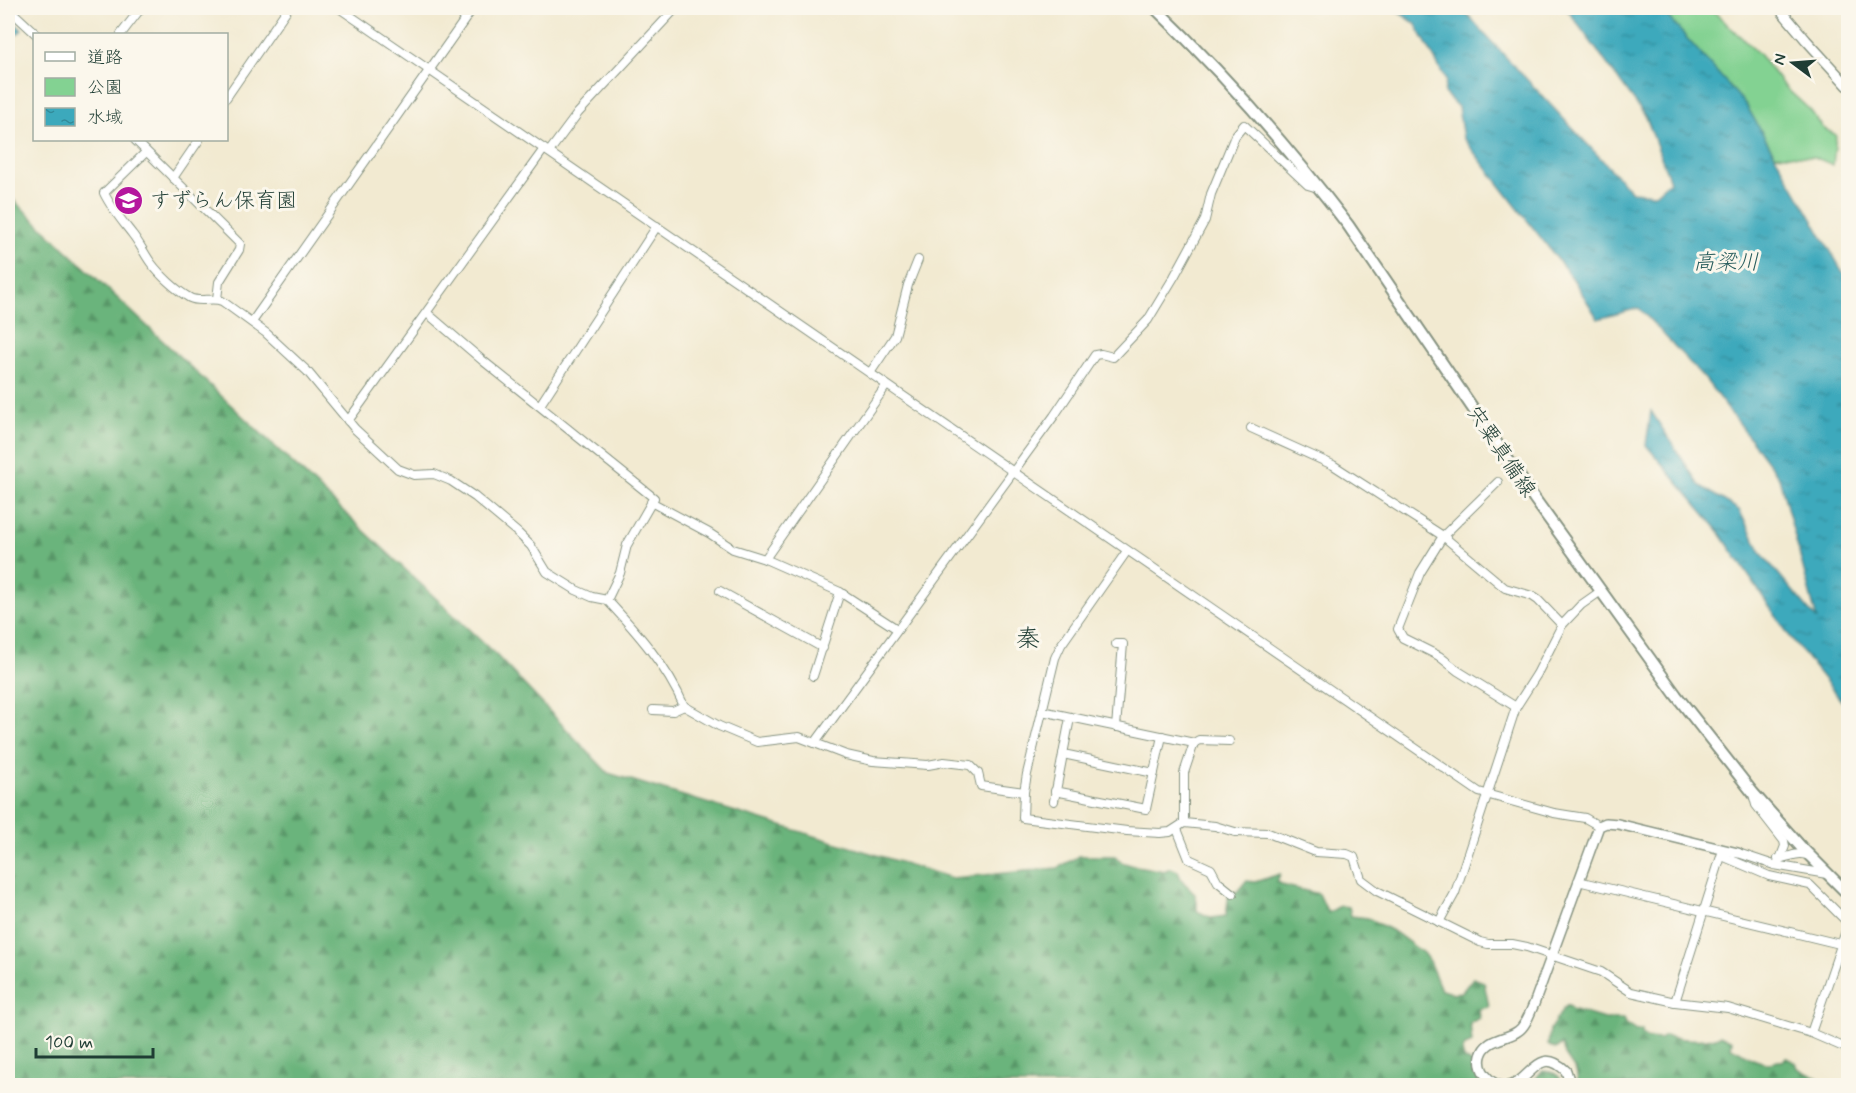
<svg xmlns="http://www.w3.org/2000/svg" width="1856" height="1093" viewBox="0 0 1856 1093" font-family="Mynerve,'Klee One',sans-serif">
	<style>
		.green { fill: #83d292; stroke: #518863; stroke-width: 1.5 }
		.forest { fill: url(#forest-firs); stroke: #447858; stroke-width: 1.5 }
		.water { fill: url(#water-ripples); stroke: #2e7378; stroke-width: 1.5 }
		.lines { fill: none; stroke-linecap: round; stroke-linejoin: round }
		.minor-casing { stroke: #889482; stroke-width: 10 }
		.tertiary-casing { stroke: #889482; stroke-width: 12 }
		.secondary-casing { stroke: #889482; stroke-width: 14 }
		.minor { stroke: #fff; stroke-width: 8 }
		.tertiary { stroke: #fff; stroke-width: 9 }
		.secondary { stroke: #fff; stroke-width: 10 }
		.labels { text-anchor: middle; stroke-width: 6; stroke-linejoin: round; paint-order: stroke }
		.poi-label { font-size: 21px; fill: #1f3d34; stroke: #fbf7ec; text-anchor: start }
		.street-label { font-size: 21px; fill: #1f3d34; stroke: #fbf7ec }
		.water-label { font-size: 22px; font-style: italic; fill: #285d5d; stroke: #fbf7ec }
		.quarter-label { font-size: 24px; fill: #1f3d34; stroke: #fbf7ec }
	</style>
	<defs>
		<pattern id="forest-firs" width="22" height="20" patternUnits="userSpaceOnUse" patternTransform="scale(1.5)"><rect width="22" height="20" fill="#6ab47c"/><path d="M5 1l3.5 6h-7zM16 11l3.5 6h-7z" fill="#579466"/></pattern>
		<pattern id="water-ripples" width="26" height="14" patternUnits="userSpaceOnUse" patternTransform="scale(1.5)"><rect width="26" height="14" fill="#3ca9bc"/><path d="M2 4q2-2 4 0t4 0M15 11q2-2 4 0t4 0" fill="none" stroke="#328b9a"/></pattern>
	</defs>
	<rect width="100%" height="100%" fill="#fbf7ec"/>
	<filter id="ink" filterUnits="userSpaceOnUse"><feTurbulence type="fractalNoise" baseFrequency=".0167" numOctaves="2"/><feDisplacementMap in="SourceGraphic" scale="12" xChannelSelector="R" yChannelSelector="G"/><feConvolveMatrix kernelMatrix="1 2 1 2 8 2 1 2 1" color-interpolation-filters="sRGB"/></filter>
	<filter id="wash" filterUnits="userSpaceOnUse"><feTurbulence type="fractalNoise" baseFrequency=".008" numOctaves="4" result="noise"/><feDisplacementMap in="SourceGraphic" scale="24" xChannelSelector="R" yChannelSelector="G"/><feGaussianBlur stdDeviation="1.35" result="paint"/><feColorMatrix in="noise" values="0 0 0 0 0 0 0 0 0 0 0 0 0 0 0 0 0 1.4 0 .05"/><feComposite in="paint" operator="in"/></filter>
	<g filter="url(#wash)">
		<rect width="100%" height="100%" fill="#f2ead1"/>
		<polygon class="green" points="1660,8 1710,8 1759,54 1783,85 1811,111 1823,128 1836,135 1833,165 1814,157 1774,154 1746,105"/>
		<g class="forest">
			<path d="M8 195 497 656 608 773 952 878 1058 868 1079 856H1115L1121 862 1131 865 1164 871 1171 868 1178 871C1183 891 1199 884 1197 911L1212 918 1226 916 1229 892H1237L1246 881 1255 882 1280 874 1277 882 1285 886 1319 894 1328 913 1340 906 1349 907 1351 916 1368 918 1396 933 1423 953 1429 961 1441 990 1453 993 1462 992 1473 978 1484 982 1489 1007 1479 1009 1480 1018 1470 1023 1472 1043 1465 1046 1462 1052 1464 1059 1472 1063 1479 1081 1478 1085H8Z"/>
			<path d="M1568 1005 1571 1009 1604 1019H1624L1627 1025 1636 1031 1642 1030V1034L1647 1038 1660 1039 1664 1036C1680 1039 1706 1043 1720 1035L1732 1041 1731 1047C1743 1052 1755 1063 1769 1063 1774 1063 1777 1060 1783 1061L1786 1057 1795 1063 1797 1068 1823 1081 1842 1085H1579L1576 1071 1565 1055 1562 1044 1555 1049 1548 1045 1550 1029 1564 1008Z"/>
			<path d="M1542 1071C1553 1071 1561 1074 1562 1085H1534L1536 1078Z"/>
		</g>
		<g class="water">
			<polygon points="1392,8 1462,8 1490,40 1632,192 1655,194 1670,181 1646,117 1566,8 1660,8 1746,105 1848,281 1848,709 1788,634 1718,530 1646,445 1651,411 1699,485 1739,510 1762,554 1817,620 1779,477 1705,379 1639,308 1598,319 1573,279 1463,138 1458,107 1444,93 1446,80 1415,23"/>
			<polygon points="8,16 22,30 8,41"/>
		</g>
	</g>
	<g filter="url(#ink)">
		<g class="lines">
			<defs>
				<g id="minor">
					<polyline points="8,8 36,34"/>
					<polyline points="339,8 1479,792 1554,813 1585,818 1599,826"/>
					<polyline points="121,34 141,8"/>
					<polyline points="226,98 288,8"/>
					<polyline points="135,140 240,244 239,250 219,282 217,299"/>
					<path d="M146 152 104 193C111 208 123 222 133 235 140 244 145 255 151 263 160 275 177 291 190 298 200 303 212 297 222 301L266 333 307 371 355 429 398 469 414 475 434 474 451 481 475 497 518 533 531 546 547 572 576 590 592 597 607 600"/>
					<polyline points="549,152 578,113 676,8"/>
					<polyline points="173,178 199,140"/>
					<path d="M427 313 482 360 654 498 627 545 620 573 607 600C636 631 667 666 684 706"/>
					<polyline points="252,322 473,8"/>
					<polyline points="870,373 895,336 908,285 918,260"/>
					<polyline points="540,405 657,226"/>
					<polyline points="348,421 544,149"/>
					<polyline points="1251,428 1333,465 1443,536 1505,588 1532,596 1538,600 1562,625"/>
					<polyline points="1498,482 1443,536 1420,573 1398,629 1403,638 1439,656 1458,671 1516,707"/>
					<polyline points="651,502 709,533 733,549 765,559 840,592 897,629"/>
					<polyline points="1127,551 1061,645 1055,658 1027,774 1024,792 1023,818 1127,831 1160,833 1170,832 1184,823 1215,826 1235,832 1268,833 1316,852 1347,854 1354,857 1361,879 1377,891 1480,942 1488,944 1512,944 1527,947 1601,972 1631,992 1675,1002 1728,1008 1811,1033 1848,1049"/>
					<polyline points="765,559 886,386"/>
					<polyline points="720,591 823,648"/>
					<polyline points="1116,644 1123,644 1116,727"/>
					<polyline points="813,676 840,592"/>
					<polyline points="653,710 673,711 684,706 719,726 757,742 799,737 846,755 873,761 928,765 944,762 970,765 978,773 981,786 1024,792"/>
					<polyline points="1042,711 1194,743 1199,740 1229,741"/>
					<polyline points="815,743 1054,416 1095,355 1101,354 1113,357 1148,320 1174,277 1205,220 1211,194 1235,136 1244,125 1308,185 1318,188"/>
					<polyline points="1063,754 1154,773"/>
					<polyline points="1055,791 1146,809 1162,736"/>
					<polyline points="1753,794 1756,805 1784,841 1785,846 1780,859"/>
					<polyline points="1054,801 1070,718"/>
					<polyline points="1184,823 1184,773 1194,743"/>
					<polyline points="1177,829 1189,859 1211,869 1218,882 1233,894"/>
					<polyline points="1738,853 1774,865 1827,874"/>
					<polyline points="1722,856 1769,876 1810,885 1848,923"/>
					<path d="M1778 859C1789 857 1799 851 1809 856"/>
					<polyline points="1578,881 1848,946"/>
					<polyline points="1439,922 1455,893 1516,707 1537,674 1562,625 1581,605 1601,591"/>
					<polyline points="1675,1002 1723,850"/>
					<polyline points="1811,1033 1848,925"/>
				</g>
				<g id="tertiary">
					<polyline points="1779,8 1806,40 1848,86"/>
					<path d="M1571 1086 1566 1071C1539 1045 1531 1079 1512 1085 1495 1091 1477 1072 1481 1056 1486 1038 1506 1040 1518 1031 1526 1026 1530 1012 1534 1004L1599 826 1606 823 1618 824 1738 853"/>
				</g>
				<path id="secondary" d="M1155 8C1225 75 1289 148 1348 225L1534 498 1676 695 1753 793 1801 847 1848 894"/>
			</defs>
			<use href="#minor" class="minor-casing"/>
			<use href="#tertiary" class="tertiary-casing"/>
			<use href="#secondary" class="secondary-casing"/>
			<use href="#minor" class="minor"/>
			<use href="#tertiary" class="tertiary"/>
			<use href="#secondary" class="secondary"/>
		</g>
	</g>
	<defs>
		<symbol id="school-disc" viewBox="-11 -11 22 22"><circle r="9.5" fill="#b5179e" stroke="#fbf7ec"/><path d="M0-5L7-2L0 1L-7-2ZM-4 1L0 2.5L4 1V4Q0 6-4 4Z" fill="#fff"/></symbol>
	</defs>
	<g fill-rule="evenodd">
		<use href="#school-disc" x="112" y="184" width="33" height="33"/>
	</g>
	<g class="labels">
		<g class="poi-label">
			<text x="150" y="207">すずらん保育園</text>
		</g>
		<g class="street-label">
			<text transform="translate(1502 451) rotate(56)" y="7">宍粟真備線</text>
		</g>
		<g class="water-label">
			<text x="1726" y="269">高梁川</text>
		</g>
		<g class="quarter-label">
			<text x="1028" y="646">秦</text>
		</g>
	</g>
	<rect width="1856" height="1093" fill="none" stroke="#fbf7ec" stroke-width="30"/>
	<rect x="33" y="33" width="195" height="108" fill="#fbf7ec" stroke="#a3ada2" stroke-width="1.5"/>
	<rect x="45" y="52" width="30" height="9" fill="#ffffff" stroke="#a3ada2" stroke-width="1.5"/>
	<text x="87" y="63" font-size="18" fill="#1f3d34">道路</text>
	<rect x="45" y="78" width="30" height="18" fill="#83d292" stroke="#a3ada2" stroke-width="1.5"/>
	<text x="87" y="93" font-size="18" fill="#1f3d34">公園</text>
	<rect x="45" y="108" width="30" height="18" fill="url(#water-ripples)" stroke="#a3ada2" stroke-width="1.5"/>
	<text x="87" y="123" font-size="18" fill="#1f3d34">水域</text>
	<g transform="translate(1793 63) rotate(286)" stroke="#fbf7ec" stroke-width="4.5" paint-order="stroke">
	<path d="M0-4.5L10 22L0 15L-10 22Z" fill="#1f3d34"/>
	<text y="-9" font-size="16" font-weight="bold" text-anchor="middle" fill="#1f3d34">N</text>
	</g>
	<path d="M36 1048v9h117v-9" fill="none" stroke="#1f3d34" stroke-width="3"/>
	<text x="45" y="1048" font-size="18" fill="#1f3d34" stroke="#fbf7ec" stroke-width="4.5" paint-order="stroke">100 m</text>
</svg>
